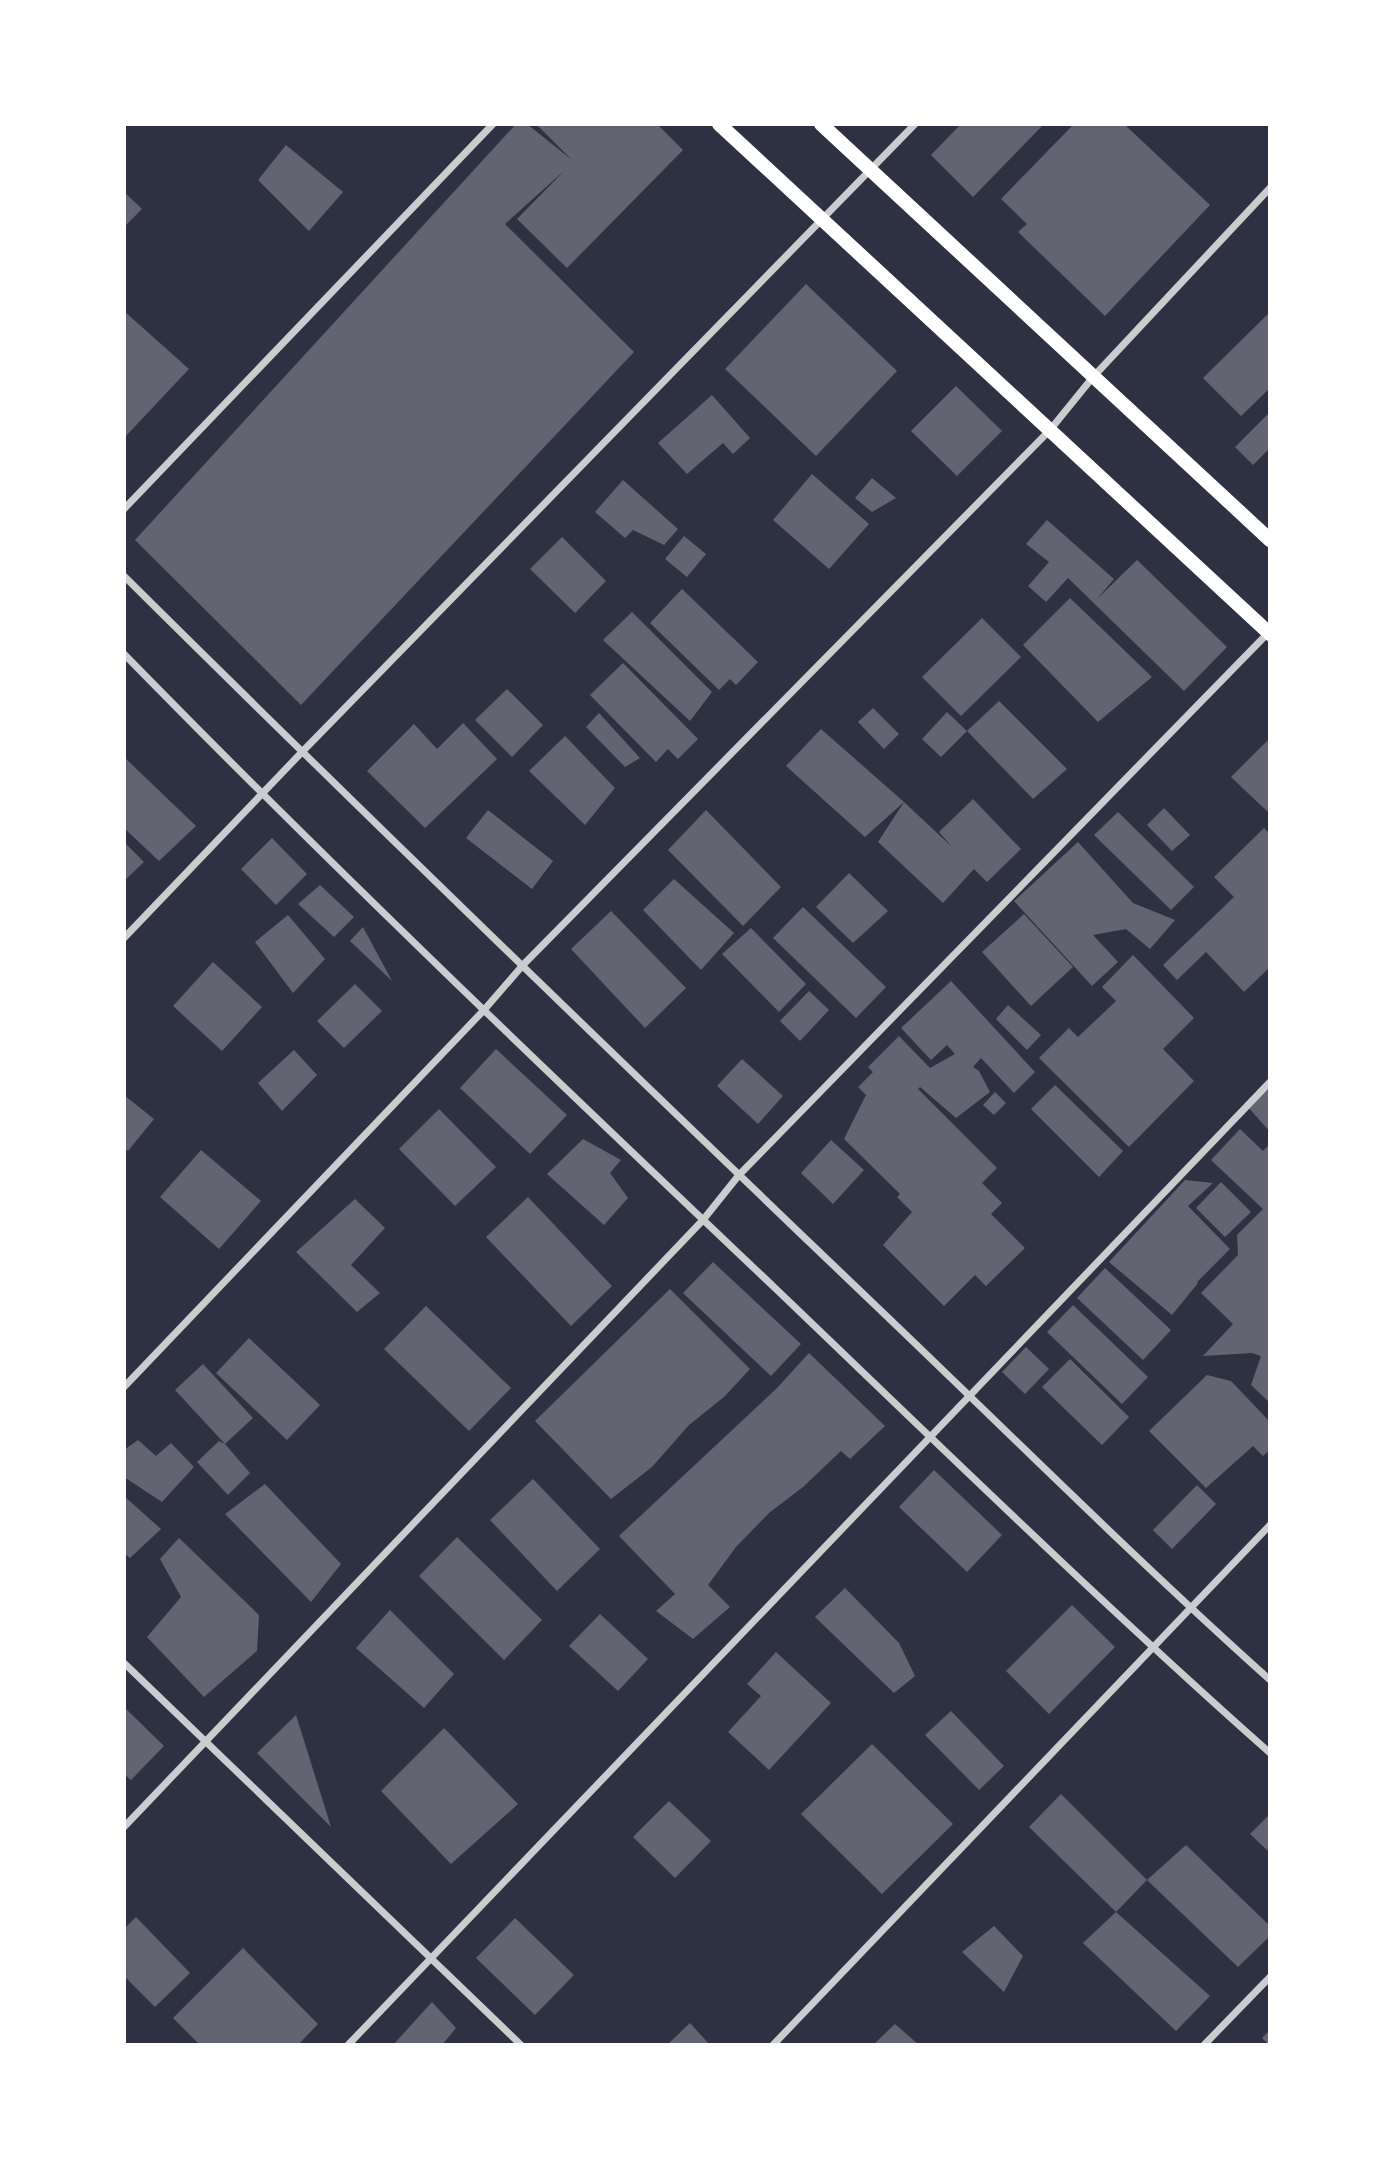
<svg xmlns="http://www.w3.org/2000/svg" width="1394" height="2169" viewBox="0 0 1394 2169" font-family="Commissioner,sans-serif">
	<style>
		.building { fill: #626471 }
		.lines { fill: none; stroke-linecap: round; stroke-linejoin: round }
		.minor { stroke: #caccd0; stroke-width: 7 }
		.secondary { stroke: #fff; stroke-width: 14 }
	</style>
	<rect width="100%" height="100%" fill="#2d3142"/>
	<g class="building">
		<polygon points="516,124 527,124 572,160 536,124 657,124 683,150 567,268 517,219 565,170 505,224 634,352 301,705 135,540"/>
		<polygon points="961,124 1044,124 973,197 931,155"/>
		<polygon points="1074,124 1124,124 1210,205 1105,316 1018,232 1027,224 1001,199"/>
		<polygon points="286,145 343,192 309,231 258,180"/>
		<polygon points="124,192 142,209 124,227"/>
		<polygon points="806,284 897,371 816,456 725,369"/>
		<polygon points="124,311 189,369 124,438"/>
		<polygon points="1270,312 1270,388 1241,416 1203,378"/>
		<polygon points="956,386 1002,431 957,476 911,431"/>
		<polygon points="712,395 750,438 733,454 723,443 687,474 658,443"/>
		<polygon points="1270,412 1270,448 1253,465 1235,447"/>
		<polygon points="812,474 869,524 829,569 773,520"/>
		<polygon points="872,478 896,498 872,512 855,498"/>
		<polygon points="623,480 678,529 664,545 633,530 625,538 595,512"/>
		<polygon points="1047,520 1114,579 1097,599 1137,560 1227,647 1184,691 1068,578 1046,602 1028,586 1049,562 1026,544"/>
		<polygon points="684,536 706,554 687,577 665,559"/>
		<polygon points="562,537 606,581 575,613 530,569"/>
		<polygon points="682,589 758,662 736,685 730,679 719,690 650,623"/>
		<polygon points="1070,598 1152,677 1098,722 1023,645"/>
		<polygon points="632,612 712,692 690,721 603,640"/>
		<polygon points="982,618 1021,657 961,716 922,677"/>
		<polygon points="623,663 698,739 678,759 668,749 656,762 590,695"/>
		<polygon points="507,689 543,725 512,757 475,720"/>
		<polygon points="999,701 1067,769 1033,799 967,731 941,757 922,739 947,712 967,731"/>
		<polygon points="873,708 899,734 884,749 858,722"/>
		<polygon points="599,713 640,758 625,767 586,727"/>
		<polygon points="463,723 497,759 425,828 367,771 414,724 437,749"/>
		<polygon points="821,729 904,802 865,837 786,766"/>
		<polygon points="565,736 615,788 585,825 529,771"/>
		<polygon points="1270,738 1270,814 1231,777"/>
		<polygon points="124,757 196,826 159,861 124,828"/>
		<polygon points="973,799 1021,849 987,882 974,869 943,903 878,842 904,802 952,847 939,832"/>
		<polygon points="1164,808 1190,835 1172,851 1147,825"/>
		<polygon points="488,810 553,861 532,889 466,838"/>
		<polygon points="706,810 781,887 743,926 668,850"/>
		<polygon points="1118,812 1194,887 1171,910 1094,835"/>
		<polygon points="1264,828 1270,834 1270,967 1244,992 1206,952 1177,980 1163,965 1234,897 1214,877"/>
		<polygon points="272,838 307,874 276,905 241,869"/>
		<polygon points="124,842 144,862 124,881"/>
		<polygon points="1078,842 1133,903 1175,920 1150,949 1126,929 1093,935 1118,962 1092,986 1014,901"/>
		<polygon points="849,873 888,911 853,943 816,907"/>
		<polygon points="674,879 734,933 701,970 643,910"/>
		<polygon points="320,885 354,917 334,937 298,904"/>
		<polygon points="803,907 886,987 856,1018 773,938"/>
		<polygon points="611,911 686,988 645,1028 571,949"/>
		<polygon points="1024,914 1073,967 1031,1006 982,952"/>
		<polygon points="288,915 325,959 293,993 255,942"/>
		<polygon points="363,927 392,981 350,941"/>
		<polygon points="751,928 806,984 779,1012 722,954"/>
		<polygon points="1133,955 1194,1018 1163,1049 1194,1081 1129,1147 1039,1058 1069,1028 1078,1037 1116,1001 1102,987"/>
		<polygon points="213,962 262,1007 222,1051 173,1006"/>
		<polygon points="951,981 1035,1072 1014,1093 981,1058 973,1067 979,1071 990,1092 956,1118 920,1087 918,1089 997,1168 982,1183 1002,1203 991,1214 1025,1248 986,1286 975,1275 944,1306 883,1245 912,1212 897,1197 900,1194 844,1139 866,1095 858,1087 873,1072 868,1067 899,1036 930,1068 955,1054 947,1045 931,1060 901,1028"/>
		<polygon points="355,984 382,1011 344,1048 317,1021"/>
		<polygon points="809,991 829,1010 800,1041 780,1021"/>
		<polygon points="1008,1005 1041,1035 1027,1050 996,1019"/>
		<polygon points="496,1049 567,1115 530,1154 460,1088"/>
		<polygon points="294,1050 317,1075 282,1111 258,1083"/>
		<polygon points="742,1059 783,1096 758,1124 717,1086"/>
		<polygon points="1055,1085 1123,1151 1099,1177 1031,1109"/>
		<polygon points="1270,1087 1270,1132 1248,1107"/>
		<polygon points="995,1092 1006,1103 994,1115 983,1105"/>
		<polygon points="124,1095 154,1119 128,1151 124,1148"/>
		<polygon points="439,1109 496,1167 455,1206 399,1149"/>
		<polygon points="1240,1129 1263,1151 1270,1144 1270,1403 1251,1385 1261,1356 1252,1353 1203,1356 1233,1324 1201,1293 1238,1255 1237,1235 1263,1209 1211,1160"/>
		<polygon points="583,1139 621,1160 610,1173 628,1198 604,1225 547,1174"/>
		<polygon points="831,1140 864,1170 833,1204 801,1173"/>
		<polygon points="201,1150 261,1201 219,1249 160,1197"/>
		<polygon points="1185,1180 1213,1183 1188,1206 1230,1249 1197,1282 1198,1283 1172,1315 1109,1262"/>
		<polygon points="1221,1182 1251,1212 1225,1237 1196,1208"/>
		<polygon points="528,1197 612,1286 571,1326 486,1237"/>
		<polygon points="355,1199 385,1228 351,1265 380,1293 357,1312 296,1252"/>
		<polygon points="713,1262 801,1344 771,1376 683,1293"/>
		<polygon points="1105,1268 1171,1330 1143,1360 1077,1298"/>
		<polygon points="670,1289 750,1369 724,1397 689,1425 652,1467 611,1499 535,1421"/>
		<polygon points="1073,1305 1148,1377 1122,1404 1047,1332"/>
		<polygon points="426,1306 511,1388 469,1431 384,1349"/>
		<polygon points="249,1338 320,1405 287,1440 216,1373"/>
		<polygon points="1026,1347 1049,1369 1025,1394 1002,1372"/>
		<polygon points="809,1353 885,1426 850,1459 841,1451 803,1487 769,1513 736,1547 708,1585 730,1607 693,1639 656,1611 675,1594 619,1536 777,1388"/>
		<polygon points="1070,1359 1129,1417 1102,1445 1042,1387"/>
		<polygon points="203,1364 253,1418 225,1444 175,1390"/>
		<polygon points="1207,1375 1231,1381 1270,1422 1270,1450 1263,1456 1253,1446 1206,1488 1149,1431"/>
		<polygon points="138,1440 156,1456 171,1443 194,1467 162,1502 124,1477 124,1450"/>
		<polygon points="219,1441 225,1444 250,1473 228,1495 197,1462"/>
		<polygon points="934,1470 1002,1535 967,1572 899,1507"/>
		<polygon points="533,1479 600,1549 557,1591 490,1520"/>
		<polygon points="265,1484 341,1564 311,1602 225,1514"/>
		<polygon points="1197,1485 1216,1504 1172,1549 1153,1530"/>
		<polygon points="124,1496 161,1529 130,1558 124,1553"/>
		<polygon points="457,1537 542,1620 504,1660 419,1576"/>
		<polygon points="179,1538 259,1615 257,1651 204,1697 147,1637 181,1597 160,1559"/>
		<polygon points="845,1588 899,1643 915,1676 894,1693 815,1617"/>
		<polygon points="1072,1605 1115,1647 1049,1714 1006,1671"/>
		<polygon points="390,1610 454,1674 424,1708 356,1648"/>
		<polygon points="600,1614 648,1659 618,1691 569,1646"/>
		<polygon points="776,1652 831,1703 769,1770 728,1732 761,1696 747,1684"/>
		<polygon points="124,1707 164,1746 131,1780 124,1774"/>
		<polygon points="951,1711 1004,1766 979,1790 925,1735"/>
		<polygon points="296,1715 331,1827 257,1753"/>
		<polygon points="444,1728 518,1804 451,1864 381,1791"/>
		<polygon points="872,1744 953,1824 882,1894 801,1814"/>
		<polygon points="1061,1794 1147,1880 1186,1845 1270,1926 1270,1936 1238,1967 1147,1880 1116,1912 1029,1827"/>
		<polygon points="669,1801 711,1841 675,1878 633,1837"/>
		<polygon points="1270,1814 1270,1853 1250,1834"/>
		<polygon points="1116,1912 1210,1996 1176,2031 1083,1943"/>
		<polygon points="136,1917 190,1973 155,2007 124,1976 124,1929"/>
		<polygon points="515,1918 574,1975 535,2015 476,1958"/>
		<polygon points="994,1926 1023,1956 1004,1992 962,1952"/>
		<polygon points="243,1948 318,2024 298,2045 200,2045 173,2018"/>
		<polygon points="432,2002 456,2028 442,2045 393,2045"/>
		<polygon points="690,2023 710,2045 667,2045"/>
		<polygon points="895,2024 919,2045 873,2045"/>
		<polygon points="1270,2030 1270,2045 1269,2045 1262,2038"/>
	</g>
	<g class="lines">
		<g class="minor">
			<polyline points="124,509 493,124"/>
			<path d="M124 576C372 822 623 1064 876 1306 1007 1431 1135 1559 1270 1680"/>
			<path d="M124 654C336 871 556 1080 776 1289 939 1445 1101 1603 1270 1753"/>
			<polyline points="124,938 302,752 915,124"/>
			<polyline points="124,1387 484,1010 523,965 1050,430 1093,377 1270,188"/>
			<polyline points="124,1663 521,2045"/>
			<polyline points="124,1827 703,1220 739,1175 1269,632"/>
			<polyline points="348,2045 1270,1082"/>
			<polyline points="773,2045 1270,1525"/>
			<polyline points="1204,2045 1270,1977"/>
		</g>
		<g class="secondary">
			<polyline points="719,124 1270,634"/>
			<polyline points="821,124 1270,540"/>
		</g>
	</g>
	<rect width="1394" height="2169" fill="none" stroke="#ffffff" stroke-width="252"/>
</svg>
